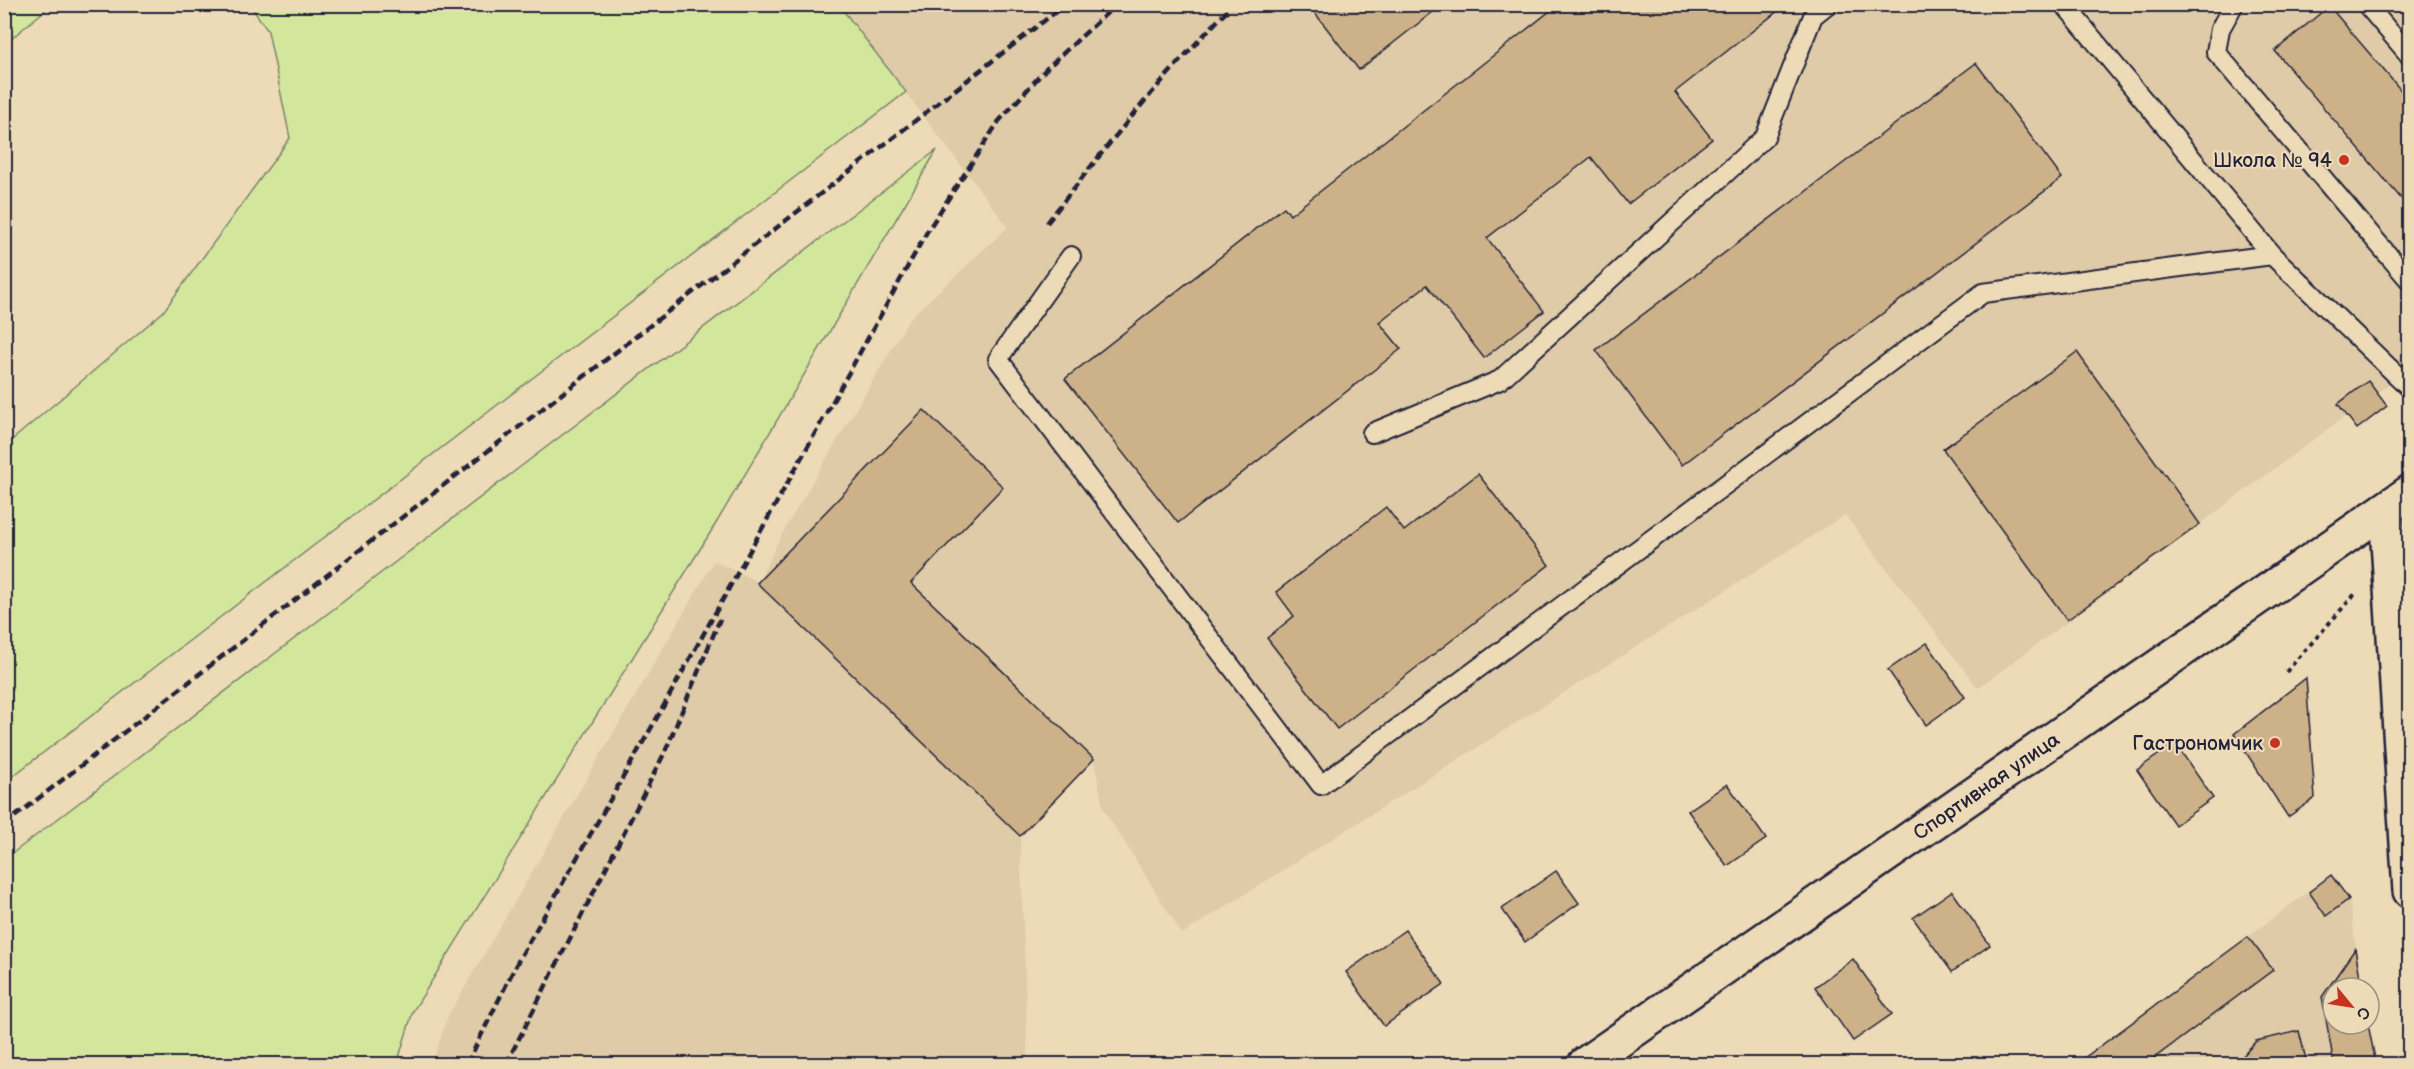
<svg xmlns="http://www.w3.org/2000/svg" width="2414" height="1069" viewBox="0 0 2414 1069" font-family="'Balsamiq Sans',sans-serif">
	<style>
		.built { fill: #dfcba7 }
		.green { fill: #d3e79c; stroke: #7a846c; stroke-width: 1.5 }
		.building { fill: #cdb289; stroke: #22223b; stroke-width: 1.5 }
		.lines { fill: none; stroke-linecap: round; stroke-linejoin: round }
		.lane-casing { stroke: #22223b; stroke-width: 22 }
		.street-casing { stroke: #22223b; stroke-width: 38 }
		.path { stroke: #22223b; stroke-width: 4; stroke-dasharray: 4.5 4.5; stroke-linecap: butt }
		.lane { stroke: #eddab7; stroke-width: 18 }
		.street { stroke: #eddab7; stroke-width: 33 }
		.rail { stroke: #22223b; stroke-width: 4.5; stroke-dasharray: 9 4.5; stroke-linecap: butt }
		.poi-dot { fill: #c8321e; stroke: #eddab7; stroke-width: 2 }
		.labels { text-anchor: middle; stroke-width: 4.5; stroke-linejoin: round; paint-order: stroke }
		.poi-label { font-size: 20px; fill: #22223b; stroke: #eddab7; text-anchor: end }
		.street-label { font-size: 20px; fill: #22223b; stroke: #eddab7 }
	</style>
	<rect width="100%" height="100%" fill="#eddab7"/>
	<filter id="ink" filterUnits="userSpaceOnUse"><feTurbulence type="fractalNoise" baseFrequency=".0167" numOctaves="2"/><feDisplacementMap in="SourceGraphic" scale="12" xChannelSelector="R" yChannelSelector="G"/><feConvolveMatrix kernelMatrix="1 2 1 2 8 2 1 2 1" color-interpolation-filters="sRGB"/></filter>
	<g filter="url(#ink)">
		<g class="built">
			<polygon points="839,5 2409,5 2409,369 1978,688 1845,515 1182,934 1103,808 1094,760 1020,836 1028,1064 432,1064 448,1016 714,561 758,582 787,525 910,318 1008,227"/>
			<polygon points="2331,875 2349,899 2362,988 2333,988 2333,1024 2368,1024 2376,1064 2076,1064"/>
		</g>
		<g class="green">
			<polygon points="5,4 51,4 51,5 5,44"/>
			<polygon points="250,5 839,5 906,92 5,782 5,446 163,312 290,138 268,31"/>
			<polygon points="937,150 715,525 413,1011 397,1064 5,1064 5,859"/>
		</g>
		<g class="building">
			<polygon points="1308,4 1443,4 1359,70"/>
			<polygon points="1559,4 1775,4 1779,10 1675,92 1712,139 1628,204 1591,157 1487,238 1544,311 1484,358 1427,285 1379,322 1401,349 1178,523 1065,379 1284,207 1290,215"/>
			<polygon points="2329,6 2410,101 2410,209 2275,51"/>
			<polygon points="1976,63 2062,178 1682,465 1596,350"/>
			<polygon points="2077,352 2200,524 2067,620 1943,449"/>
			<polygon points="2368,381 2387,406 2357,429 2338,404"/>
			<polygon points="924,410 1003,487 911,583 1094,759 1020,836 757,583"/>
			<polygon points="1478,474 1549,565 1337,729 1267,638 1294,616 1276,592 1386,507 1404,531"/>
			<polygon points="1927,643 1965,697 1926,725 1888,670"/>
			<polygon points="2306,678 2315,798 2288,817 2234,734"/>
			<polygon points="2175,743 2213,798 2175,825 2137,770"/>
			<polygon points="1727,784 1766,839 1727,866 1688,811"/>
			<polygon points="1556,871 1579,903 1525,942 1502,909"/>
			<polygon points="2331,875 2349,899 2326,916 2309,892"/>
			<polygon points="1952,891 1990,945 1952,972 1913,918"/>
			<polygon points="1405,930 1444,984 1384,1026 1346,972"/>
			<polygon points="2248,937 2273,970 2146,1064 2076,1064"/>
			<polygon points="2355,949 2362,988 2333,988 2333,1024 2368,1024 2376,1064 2334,1064 2322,997"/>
			<polygon points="1853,959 1892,1014 1853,1041 1815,987"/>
			<polygon points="2299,1031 2307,1064 2236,1064 2256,1041"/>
		</g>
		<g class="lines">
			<defs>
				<g id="lane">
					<polyline points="2064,4 2272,255 2410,388"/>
					<polyline points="2234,4 2220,29 2216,52 2410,281"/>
					<polyline points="2366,4 2410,56"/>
					<polyline points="1071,256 998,359 1321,785 1983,293 2272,255"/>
					<polyline points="1372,433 1500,380 1765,137 1813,16 1828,4"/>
				</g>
				<g id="street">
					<polyline points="2386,509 2410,891"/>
					<path id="s1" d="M1585 1064 2410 492"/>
				</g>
			</defs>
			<use href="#lane" class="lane-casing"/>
			<use href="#street" class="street-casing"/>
			<polyline class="path" points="2286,672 2355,594"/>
			<use href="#lane" class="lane"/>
			<use href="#street" class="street"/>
			<g class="rail">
				<path d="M1047 223C1106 146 1165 73 1234 4"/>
				<polyline points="4,825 1066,4"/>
				<polyline points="467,1064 517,963 658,716 928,230 999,121 1046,69 1117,4"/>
				<polyline points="506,1064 665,752 720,619"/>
			</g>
		</g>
	</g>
	<g class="poi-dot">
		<circle cx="2344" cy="160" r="6"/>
		<circle cx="2275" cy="743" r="6"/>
	</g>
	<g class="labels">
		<g class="poi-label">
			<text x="2332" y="167">Школа № 94</text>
			<text x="2263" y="750">Гастрономчик</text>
		</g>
		<g class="street-label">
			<text dy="7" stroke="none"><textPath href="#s1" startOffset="488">Спортивная улица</textPath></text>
		</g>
	</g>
	<rect width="2414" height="1069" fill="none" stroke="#eddab7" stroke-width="24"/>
	<rect x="12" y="12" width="2390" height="1045" fill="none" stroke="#22223b" stroke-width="2" filter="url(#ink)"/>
	<g transform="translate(2351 1006) rotate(120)"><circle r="28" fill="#eddab7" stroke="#9c9085" stroke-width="1.5"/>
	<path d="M0-4.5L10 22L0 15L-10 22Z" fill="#c8321e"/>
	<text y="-9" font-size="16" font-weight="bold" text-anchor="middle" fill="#22223b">С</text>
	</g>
</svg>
